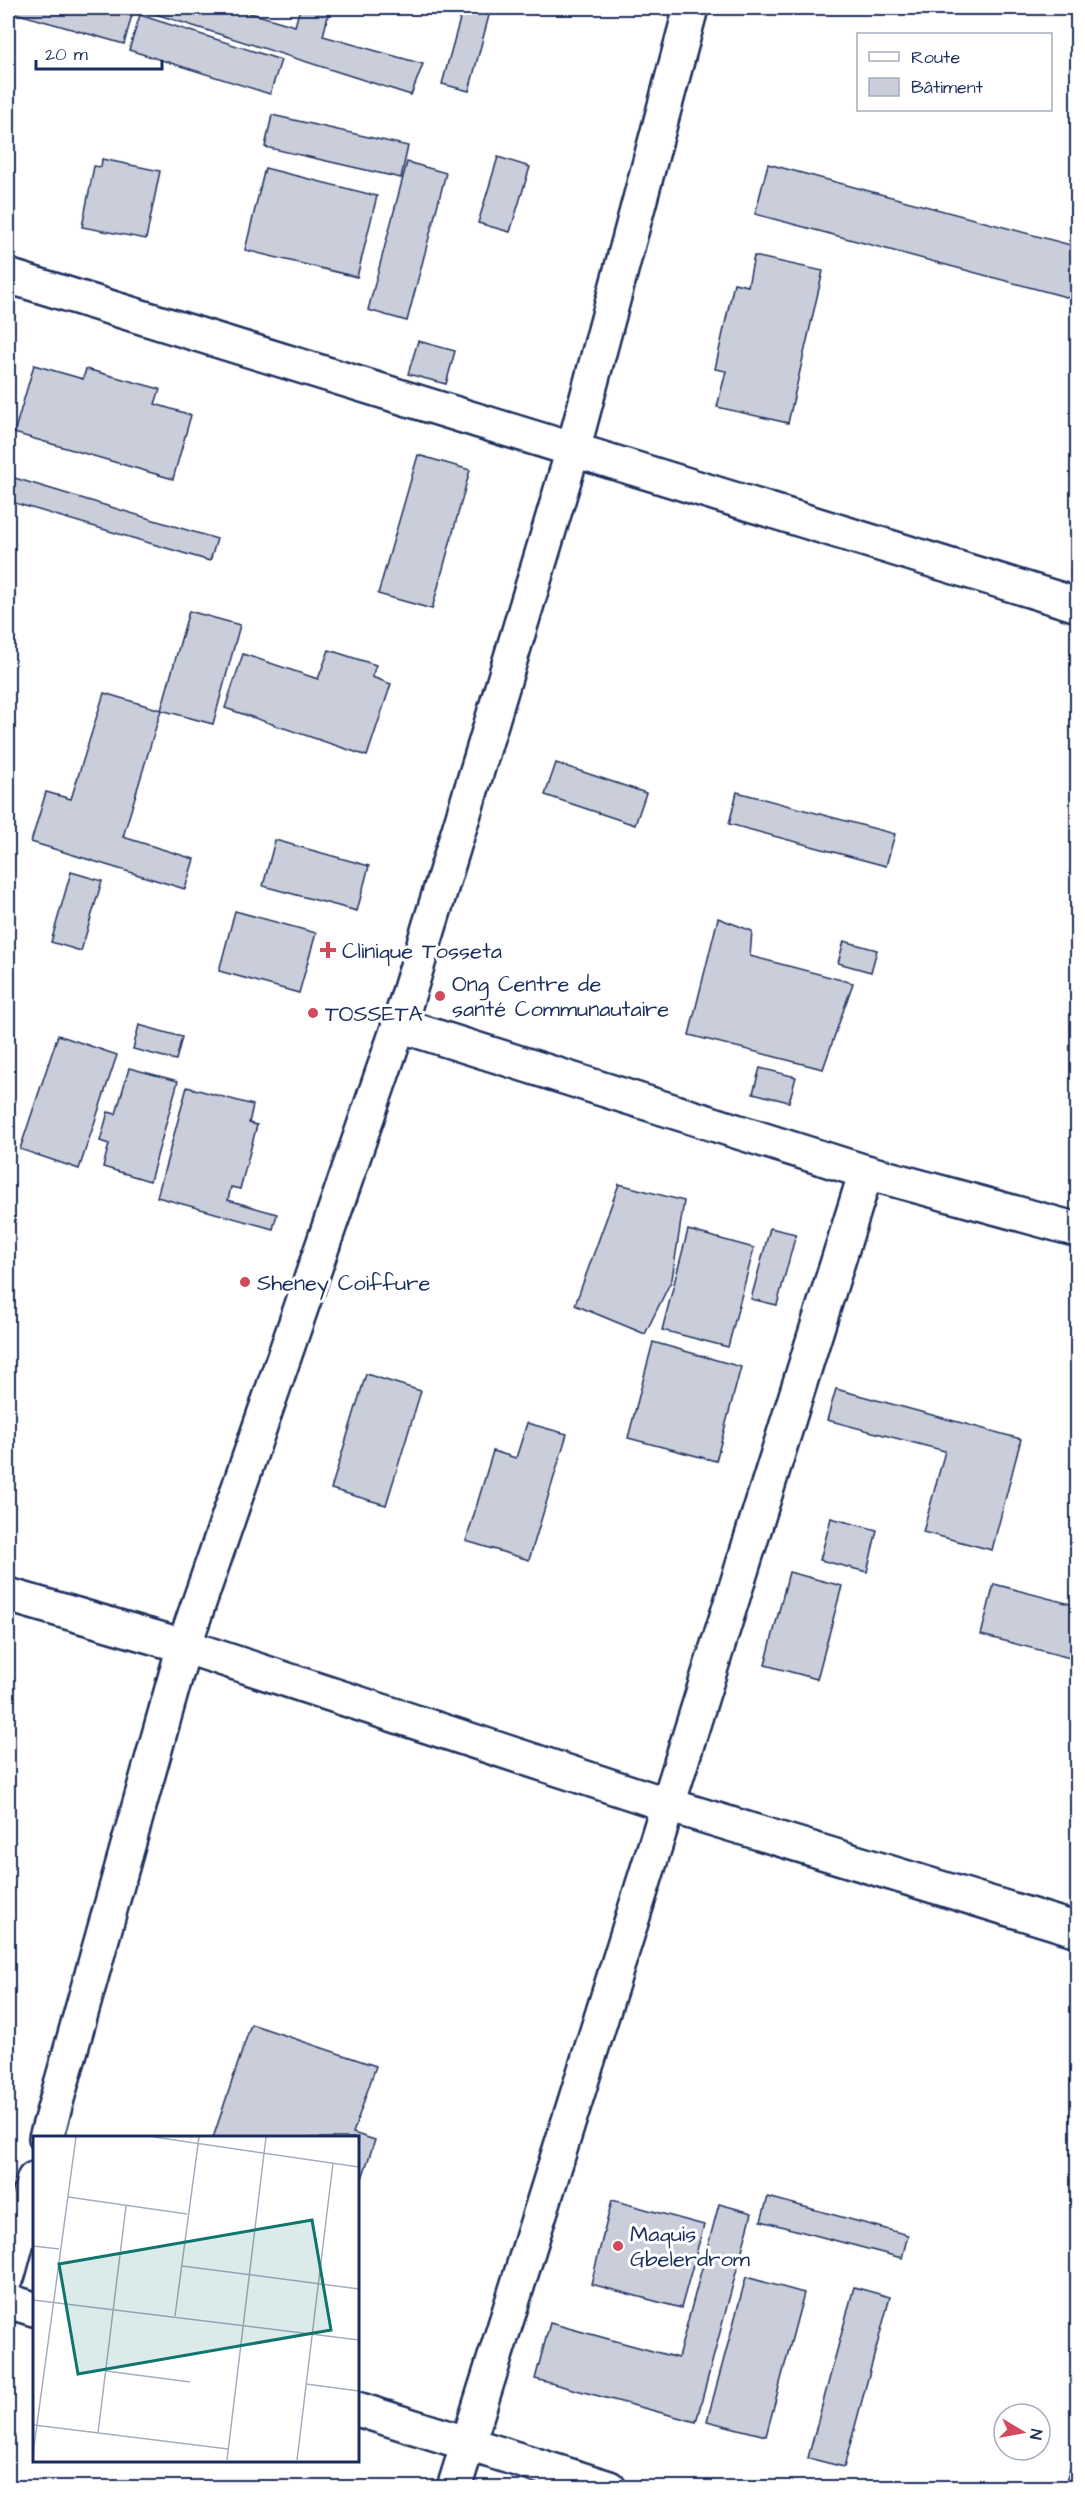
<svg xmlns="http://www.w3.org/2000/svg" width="1085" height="2495" viewBox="0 0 1085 2495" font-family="'Architects Daughter',sans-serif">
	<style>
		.building { fill: #caceda; stroke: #1b2f5e; stroke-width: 1.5 }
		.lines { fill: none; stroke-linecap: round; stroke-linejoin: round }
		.street-casing { stroke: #1b2f5e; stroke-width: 38 }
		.secondary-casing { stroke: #1b2f5e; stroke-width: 38 }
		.street { stroke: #fff; stroke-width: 33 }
		.secondary { stroke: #fff; stroke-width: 33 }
		.poi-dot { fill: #d1495b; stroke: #fff; stroke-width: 2 }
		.labels { text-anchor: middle; stroke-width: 6; stroke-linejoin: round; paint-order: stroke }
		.poi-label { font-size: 22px; fill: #1b2f5e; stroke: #fff; text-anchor: start }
		.inset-road { fill: none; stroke: #a4acbf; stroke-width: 1.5 }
		.view { fill: #0f766e; fill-opacity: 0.15; stroke: #0f766e; stroke-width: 3 }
		.inset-edge { fill: none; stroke: #1b2f5e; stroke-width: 3 }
	</style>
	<rect width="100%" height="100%" fill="#fff"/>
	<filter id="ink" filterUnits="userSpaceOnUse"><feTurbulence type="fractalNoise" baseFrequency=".0167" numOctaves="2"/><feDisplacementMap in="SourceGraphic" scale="12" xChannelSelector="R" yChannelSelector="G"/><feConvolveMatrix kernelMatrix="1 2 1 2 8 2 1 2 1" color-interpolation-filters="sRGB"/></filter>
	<g filter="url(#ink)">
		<g class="building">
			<polygon points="8,8 106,8 132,15 124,44 8,11"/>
			<polygon points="144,8 233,8 295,26 300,8 330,8 323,36 423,64 411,95 143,10"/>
			<polygon points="463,8 491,8 469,91 442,84"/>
			<polygon points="140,15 281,60 270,94 129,50"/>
			<polygon points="272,115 408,146 401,178 265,147"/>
			<polygon points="498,157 530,167 510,232 478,223"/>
			<polygon points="102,159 160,171 146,239 82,227 94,166 101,167"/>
			<polygon points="407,162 446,173 407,321 368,310"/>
			<polygon points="768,164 1078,247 1078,286 1074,299 755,214"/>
			<polygon points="265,168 377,196 357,277 245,250"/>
			<polygon points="754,256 823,271 788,423 717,407 726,371 715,369 734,283 748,286"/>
			<polygon points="418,341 455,351 446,384 408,374"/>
			<polygon points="34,365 83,379 86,369 160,389 155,404 191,415 173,479 14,433"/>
			<polygon points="418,455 470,470 432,609 378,594"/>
			<polygon points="8,476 217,539 210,561 8,501"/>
			<polygon points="189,611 240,625 213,724 161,710"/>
			<polygon points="329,650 376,665 372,677 391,684 367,756 225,708 243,654 318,679"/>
			<polygon points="104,693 161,710 123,837 194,859 185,889 31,842 46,792 71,799"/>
			<polygon points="556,763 646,793 635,825 545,795"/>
			<polygon points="737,792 895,834 886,866 729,824"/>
			<polygon points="275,840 369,866 357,911 263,886"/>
			<polygon points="71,872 102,881 81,951 51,942"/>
			<polygon points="235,911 316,933 299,993 219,971"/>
			<polygon points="718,918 752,931 750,956 853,983 823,1069 689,1035"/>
			<polygon points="844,941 877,950 871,972 838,963"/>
			<polygon points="139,1025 182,1037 176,1060 133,1049"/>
			<polygon points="58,1035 117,1055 79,1169 20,1149"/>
			<polygon points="129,1068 178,1081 150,1181 103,1167 109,1144 100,1141 108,1112 116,1114"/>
			<polygon points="760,1068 796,1077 789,1102 753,1093"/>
			<polygon points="187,1087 253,1105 249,1123 257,1125 240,1189 231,1187 228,1200 277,1214 273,1229 157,1197"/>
			<polygon points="619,1184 684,1201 672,1279 645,1334 575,1305"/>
			<polygon points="770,1228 796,1234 777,1305 751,1299"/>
			<polygon points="688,1230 754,1248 728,1347 662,1330"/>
			<polygon points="653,1342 741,1367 716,1461 628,1438"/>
			<polygon points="366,1374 421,1391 386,1505 331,1489"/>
			<polygon points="836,1389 1021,1439 992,1550 923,1532 945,1451 827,1420"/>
			<polygon points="527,1423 567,1434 529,1560 466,1541 493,1451 516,1458"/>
			<polygon points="831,1518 877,1530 867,1572 820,1560"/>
			<polygon points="789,1572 842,1586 817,1679 765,1665"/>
			<polygon points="994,1584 1078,1606 1078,1660 981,1635"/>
			<polygon points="251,2024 376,2066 353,2133 375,2140 357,2193 357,2138 213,2138"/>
			<polygon points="768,2197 908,2235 902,2258 761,2221"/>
			<polygon points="612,2200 704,2225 681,2308 591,2284"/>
			<polygon points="719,2204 752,2213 696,2422 535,2379 550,2323 678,2358"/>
			<polygon points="746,2277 804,2293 766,2436 707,2421"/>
			<polygon points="854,2287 890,2297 844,2467 808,2458"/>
			<polygon points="1077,2446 1078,2488 1064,2488"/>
		</g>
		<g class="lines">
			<defs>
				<g id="street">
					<polyline points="8,276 1078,605"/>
					<polyline points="399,1025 866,1172 1078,1230"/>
					<polyline points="46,2138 184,1646 399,1025 480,761 573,450 691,8"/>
					<polyline points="8,2275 34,2179"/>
					<polyline points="8,2301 34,2309"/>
					<polyline points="357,2409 609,2488"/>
					<polyline points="454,2488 866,1172"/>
				</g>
				<polyline id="secondary" points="8,1595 184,1646 668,1805 1078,1930"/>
			</defs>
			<use href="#street" class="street-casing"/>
			<use href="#secondary" class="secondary-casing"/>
			<use href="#street" class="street"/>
			<use href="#secondary" class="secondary"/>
		</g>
	</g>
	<g class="poi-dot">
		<path d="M325 941h6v6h6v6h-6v6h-6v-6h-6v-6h6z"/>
		<circle cx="440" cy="996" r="6"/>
		<circle cx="313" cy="1013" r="6"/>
		<circle cx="245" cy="1282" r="6"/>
		<circle cx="618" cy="2246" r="6"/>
	</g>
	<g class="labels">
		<g class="poi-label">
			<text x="342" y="958">Clinique Tosseta</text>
			<text x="452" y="991">Ong Centre de<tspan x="452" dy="25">santé Communautaire</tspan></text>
			<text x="325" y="1021">TOSSETA</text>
			<text x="257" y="1290">Sheney Coiffure</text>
			<text x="630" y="2241">Maquis<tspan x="630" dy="25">Gbelerdrom</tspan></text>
		</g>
	</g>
	<g transform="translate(33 2136)">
		<rect width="326" height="326" fill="#fff"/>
		<path class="inset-road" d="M121 1 326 31M35 61 154 78M0 110 26 113M149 130 326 153M0 164 326 204M142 180 166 1M73 235 157 246M273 248 326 255M1 289 195 313M65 297 93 70M0 318 43 1M194 324 233 1M264 324 300 27"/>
		<path class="view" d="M279 84 298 194 45 238 26 128Z"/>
		<rect width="326" height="326" class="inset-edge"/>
	</g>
	<rect width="1085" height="2495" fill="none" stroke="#fff" stroke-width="30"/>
	<rect x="15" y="15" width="1055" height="2465" fill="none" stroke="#1b2f5e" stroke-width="2" filter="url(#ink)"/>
	<rect x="857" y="33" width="195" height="78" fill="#ffffff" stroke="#a4acbf" stroke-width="1.5"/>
	<rect x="869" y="52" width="30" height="9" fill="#ffffff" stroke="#a4acbf" stroke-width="1.5"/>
	<text x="911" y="63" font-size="18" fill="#1b2f5e">Route</text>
	<rect x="869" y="78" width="30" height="18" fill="#caceda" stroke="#a4acbf" stroke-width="1.5"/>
	<text x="911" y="93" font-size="18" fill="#1b2f5e">Bâtiment</text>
	<g transform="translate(1022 2432) rotate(100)"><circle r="28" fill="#ffffff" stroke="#a4acbf" stroke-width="1.5"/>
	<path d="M0-4.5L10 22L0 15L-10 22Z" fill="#d1495b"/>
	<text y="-9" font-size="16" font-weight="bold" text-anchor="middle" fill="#1b2f5e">N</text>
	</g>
	<path d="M36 60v9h126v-9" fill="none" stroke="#1b2f5e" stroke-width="3"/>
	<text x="45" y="60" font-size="18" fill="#1b2f5e" stroke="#ffffff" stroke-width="4.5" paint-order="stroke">20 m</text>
</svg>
